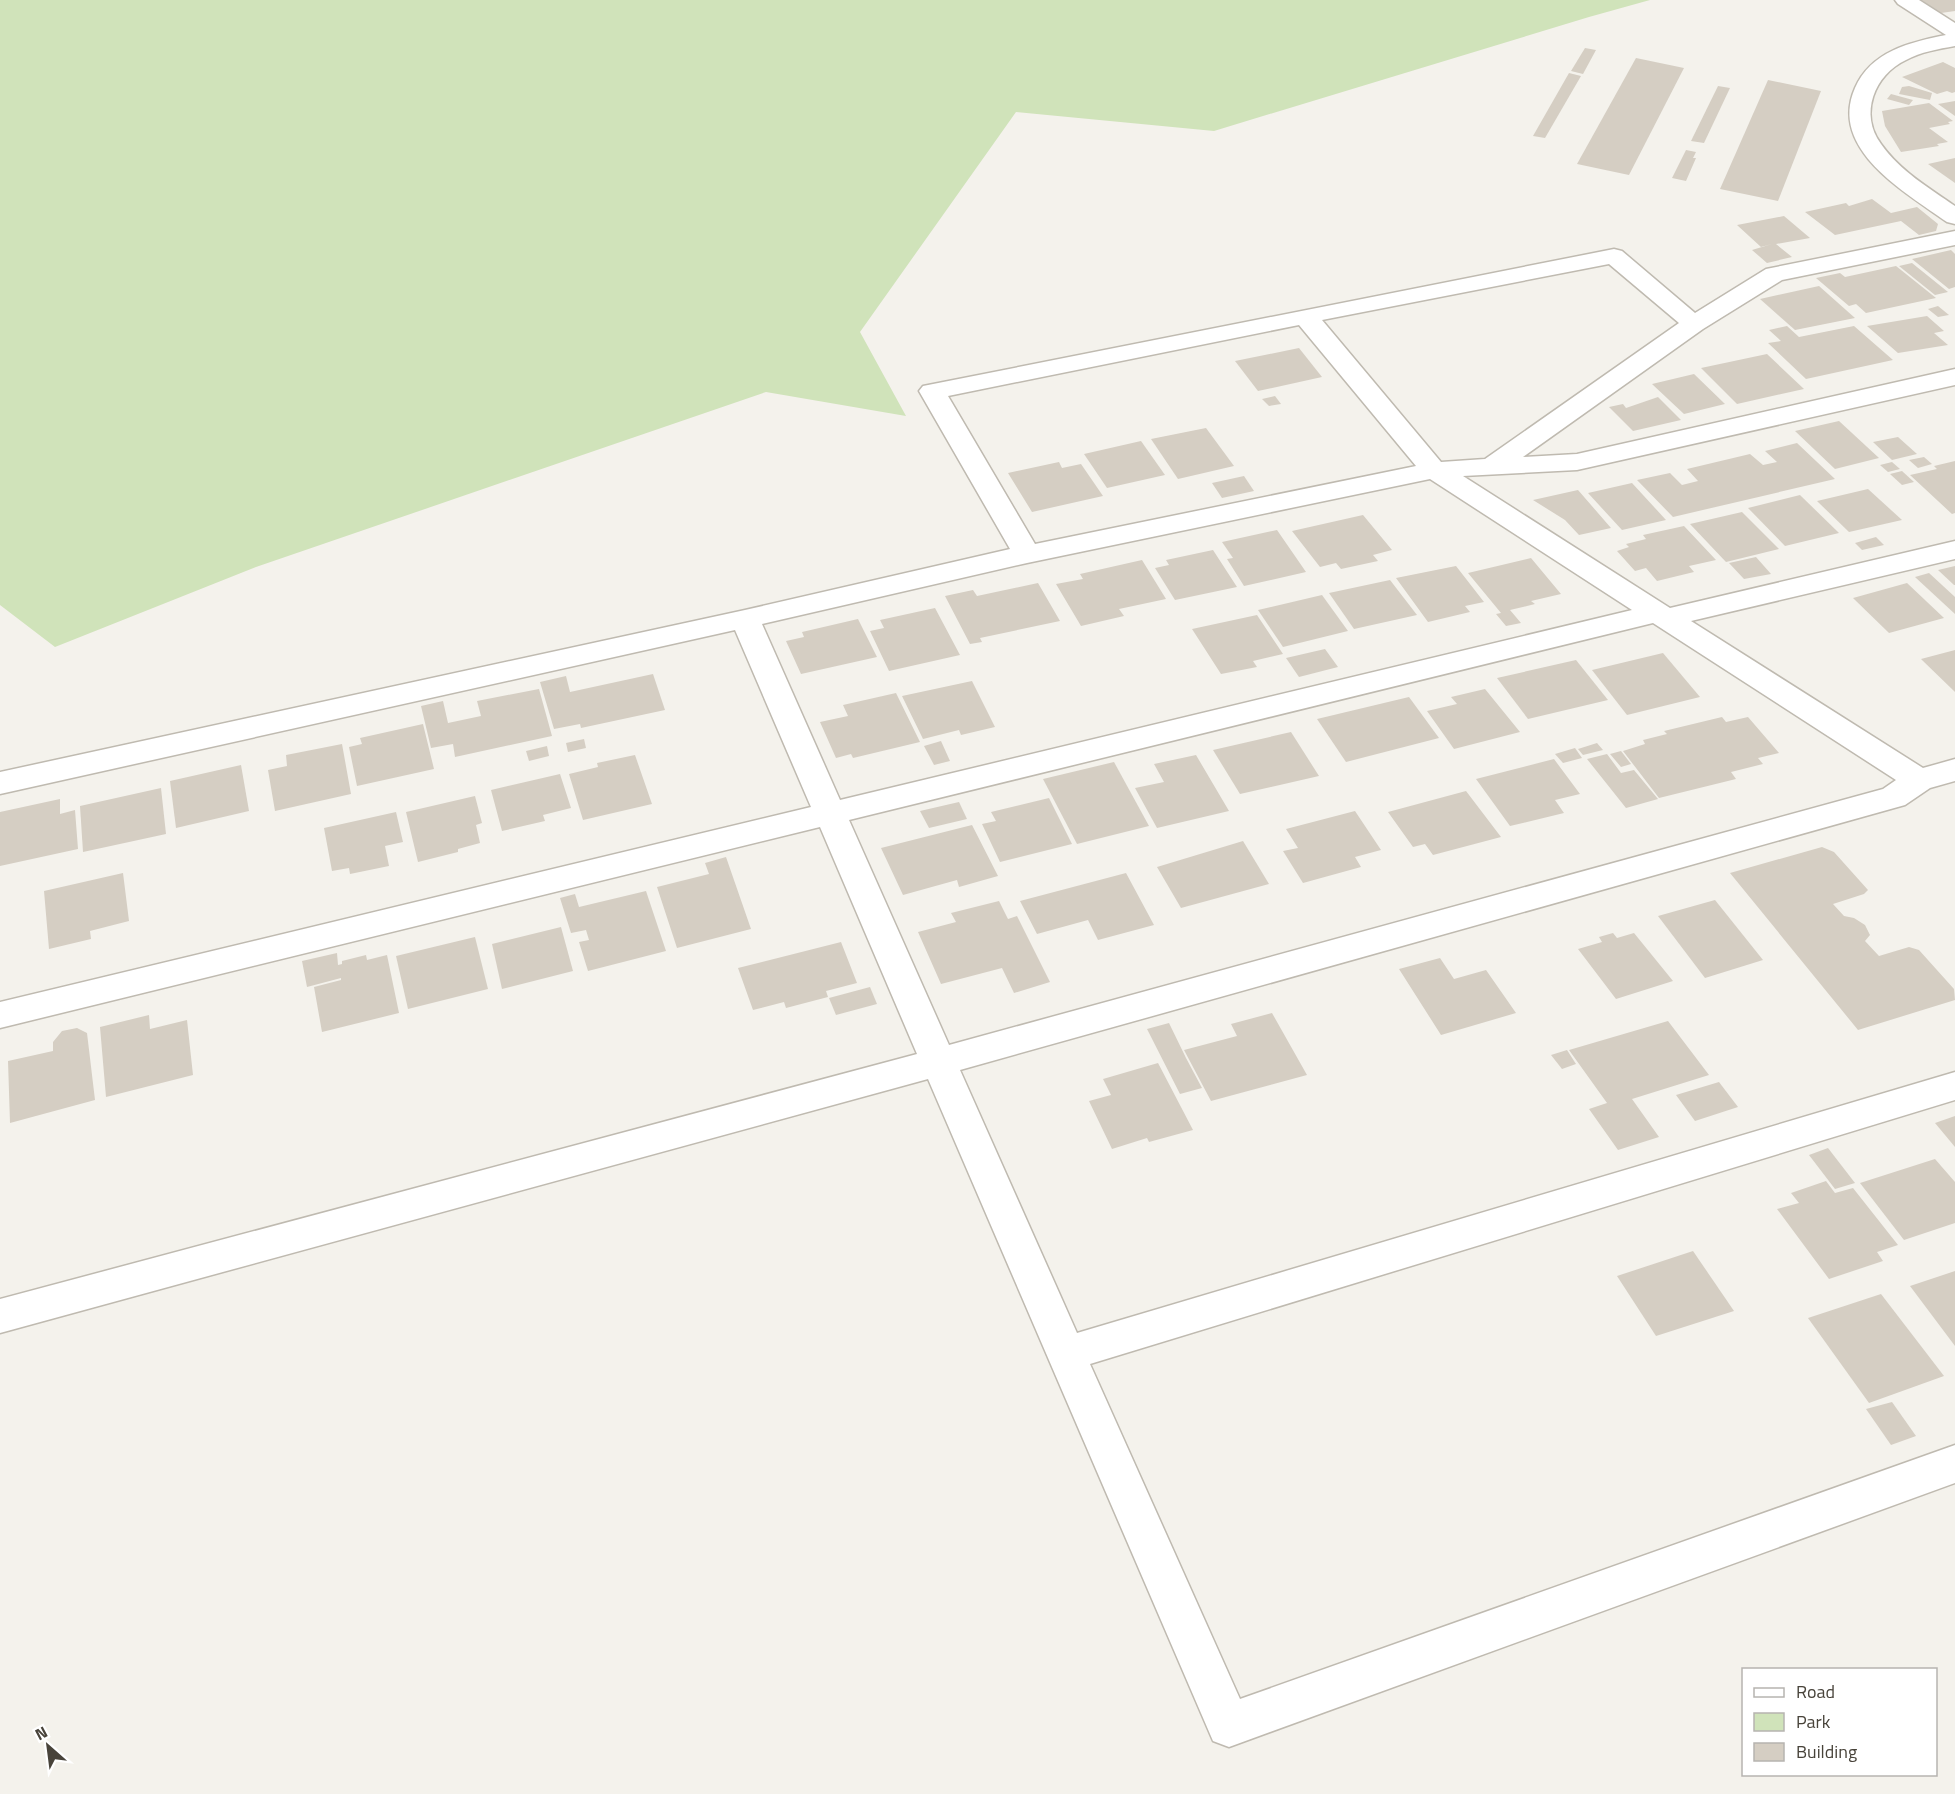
<svg xmlns="http://www.w3.org/2000/svg" width="1955" height="1794" viewBox="0 0 1955 1794" font-family="'Titillium Web',sans-serif">
	<style>
		.green { fill: #d0e3ba }
		.building { fill: #d5cec3 }
		.lines { fill: none; stroke-linecap: round; stroke-linejoin: round }
		.minor-casing { stroke: #bfbab0; stroke-width: 3 }
		.minor { fill: #fff; fill-rule: evenodd }
	</style>
	<rect width="100%" height="100%" fill="#f4f2ec"/>
	<polygon class="green" points="0,0 1650,0 1589,17 1214,131 1016,112 860,332 906,416 766,392 256,567 55,647 0,605"/>
	<g class="building">
		<polygon points="1921,0 1955,0 1955,11 1941,13"/>
		<polygon points="1585,48 1596,50 1583,74 1571,71"/>
		<polygon points="1636,58 1684,68 1629,175 1577,164"/>
		<polygon points="1943,62 1955,68 1955,92 1952,93 1947,91 1937,94 1902,77"/>
		<polygon points="1569,73 1581,76 1545,138 1533,136"/>
		<polygon points="1768,80 1821,91 1778,201 1720,189"/>
		<polygon points="1718,86 1730,88 1704,143 1691,141"/>
		<polygon points="1909,86 1932,93 1930,100 1899,94 1902,87"/>
		<polygon points="1891,94 1913,100 1909,105 1887,99"/>
		<polygon points="1955,101 1955,116 1938,104"/>
		<polygon points="1929,103 1953,121 1948,122 1950,124 1929,128 1948,142 1937,144 1939,146 1901,152 1885,126 1882,111"/>
		<polygon points="1686,150 1696,152 1693,158 1696,158 1686,181 1672,178"/>
		<polygon points="1955,158 1955,183 1928,164"/>
		<polygon points="1872,199 1891,213 1917,207 1938,224 1936,231 1919,235 1901,221 1835,235 1805,212 1846,203 1849,206"/>
		<polygon points="1784,216 1810,238 1776,244 1792,257 1767,263 1752,250 1772,244 1761,247 1737,225"/>
		<polygon points="1951,250 1955,254 1955,287 1949,289 1912,259"/>
		<polygon points="1912,263 1948,292 1935,295 1899,266"/>
		<polygon points="1896,266 1936,298 1866,313 1856,304 1849,306 1816,278 1840,273 1845,277"/>
		<polygon points="1819,286 1855,318 1795,330 1760,299"/>
		<polygon points="1938,306 1949,315 1938,317 1928,309"/>
		<polygon points="1927,316 1944,331 1934,333 1948,345 1898,353 1867,326"/>
		<polygon points="1787,326 1799,337 1854,326 1893,360 1806,379 1768,343 1781,341 1769,330"/>
		<polygon points="1299,348 1322,377 1258,391 1235,361"/>
		<polygon points="1767,354 1804,389 1737,404 1701,368"/>
		<polygon points="1694,374 1725,404 1684,414 1652,384"/>
		<polygon points="1275,396 1281,404 1269,406 1262,399"/>
		<polygon points="1658,397 1681,420 1633,431 1609,407 1623,404 1626,408"/>
		<polygon points="1839,421 1879,458 1835,469 1795,431"/>
		<polygon points="1206,428 1234,466 1178,479 1151,439"/>
		<polygon points="1898,437 1917,454 1892,460 1873,442"/>
		<polygon points="1141,441 1165,475 1107,488 1084,454"/>
		<polygon points="1797,443 1835,479 1673,517 1637,480 1670,473 1682,485 1698,481 1687,469 1750,454 1763,465 1777,462 1765,451"/>
		<polygon points="1924,457 1932,464 1918,468 1909,460"/>
		<polygon points="1955,461 1955,513 1952,514 1910,475 1937,469 1934,466"/>
		<polygon points="1059,462 1062,468 1081,464 1103,496 1032,512 1008,473"/>
		<polygon points="1892,462 1900,469 1888,472 1880,465"/>
		<polygon points="1902,471 1914,482 1902,485 1890,474"/>
		<polygon points="1244,476 1254,491 1222,498 1212,483"/>
		<polygon points="1632,483 1666,520 1622,530 1588,493"/>
		<polygon points="1868,489 1902,520 1849,532 1817,501"/>
		<polygon points="1578,490 1611,528 1579,535 1565,520 1533,500"/>
		<polygon points="1800,495 1839,533 1785,546 1748,508"/>
		<polygon points="1742,512 1779,549 1726,562 1690,524"/>
		<polygon points="1363,515 1392,550 1373,555 1378,561 1341,569 1336,563 1320,567 1292,531"/>
		<polygon points="1684,526 1716,560 1689,566 1694,572 1657,581 1646,568 1635,571 1617,551 1629,547 1626,544 1646,539 1643,535"/>
		<polygon points="1277,530 1306,572 1244,586 1227,559 1233,558 1222,542"/>
		<polygon points="1876,537 1884,545 1862,550 1855,543"/>
		<polygon points="1213,550 1237,587 1175,600 1155,568 1169,565 1166,560"/>
		<polygon points="1756,557 1771,574 1744,579 1729,563"/>
		<polygon points="1531,558 1561,594 1531,601 1535,604 1510,610 1521,623 1506,626 1496,614 1501,613 1468,573"/>
		<polygon points="1142,560 1166,599 1119,609 1124,616 1081,626 1056,584 1083,579 1080,574"/>
		<polygon points="1456,566 1484,602 1465,606 1470,612 1428,622 1396,578"/>
		<polygon points="1955,566 1955,585 1954,585 1938,570"/>
		<polygon points="1929,573 1955,597 1955,614 1915,577"/>
		<polygon points="1390,580 1417,615 1354,629 1329,593"/>
		<polygon points="1038,583 1060,621 980,638 982,642 970,644 945,596 973,590 977,596"/>
		<polygon points="1907,583 1944,618 1889,633 1853,598"/>
		<polygon points="1322,595 1348,631 1283,647 1258,610"/>
		<polygon points="935,608 960,655 889,671 870,631 884,628 880,620"/>
		<polygon points="1257,615 1283,654 1253,661 1257,667 1221,674 1192,629"/>
		<polygon points="858,619 877,657 801,674 786,641 804,637 802,632"/>
		<polygon points="1325,649 1338,667 1299,677 1286,658"/>
		<polygon points="1955,650 1955,692 1921,659"/>
		<polygon points="1663,653 1700,697 1627,715 1592,670"/>
		<polygon points="1576,660 1608,700 1528,719 1497,678"/>
		<polygon points="653,674 665,710 581,728 580,724 554,729 540,682 566,676 570,692"/>
		<polygon points="972,681 995,727 961,735 959,730 923,739 902,696"/>
		<polygon points="539,689 552,736 455,757 453,744 431,748 421,706 443,701 448,723 481,716 477,701"/>
		<polygon points="1485,689 1520,732 1454,749 1427,711 1457,704 1451,697"/>
		<polygon points="896,693 920,742 853,758 851,754 836,758 820,722 848,716 843,705"/>
		<polygon points="1409,697 1439,738 1346,762 1317,719"/>
		<polygon points="1722,717 1726,722 1748,717 1779,753 1758,758 1763,764 1731,772 1736,779 1659,798 1623,751 1645,744 1643,740 1667,734 1664,731"/>
		<polygon points="423,724 434,769 357,786 349,747 362,744 360,738"/>
		<polygon points="1291,732 1319,776 1240,794 1213,750"/>
		<polygon points="584,739 586,748 568,752 566,743"/>
		<polygon points="941,741 950,761 934,765 924,746"/>
		<polygon points="1597,743 1603,750 1583,755 1578,749"/>
		<polygon points="342,744 351,794 275,811 268,770 287,766 286,755"/>
		<polygon points="547,746 549,756 529,761 526,751"/>
		<polygon points="1575,748 1582,758 1563,763 1555,754"/>
		<polygon points="1621,751 1631,764 1621,767 1610,754"/>
		<polygon points="1607,754 1621,773 1634,770 1658,799 1626,808 1587,759"/>
		<polygon points="635,755 652,804 583,820 569,774 598,767 597,763"/>
		<polygon points="1196,755 1229,811 1157,828 1135,788 1164,782 1154,764"/>
		<polygon points="1554,759 1580,794 1555,800 1564,813 1510,826 1476,779"/>
		<polygon points="1114,762 1149,826 1077,844 1043,779"/>
		<polygon points="241,765 249,811 176,828 170,781"/>
		<polygon points="560,774 571,808 543,815 545,821 502,831 491,790"/>
		<polygon points="161,788 166,834 83,852 80,806"/>
		<polygon points="1466,791 1501,837 1433,855 1425,844 1413,847 1388,812"/>
		<polygon points="475,796 482,823 476,825 480,843 458,849 458,852 418,862 406,812"/>
		<polygon points="1049,798 1072,844 1000,862 982,824 996,821 991,812"/>
		<polygon points="60,799 60,814 75,810 78,849 0,866 0,812"/>
		<polygon points="959,802 967,819 929,828 920,811"/>
		<polygon points="1355,811 1381,850 1355,857 1361,867 1303,883 1283,851 1298,848 1286,829"/>
		<polygon points="396,812 403,842 385,846 389,866 350,874 349,868 332,871 324,828"/>
		<polygon points="972,825 998,876 959,887 957,880 903,895 881,848"/>
		<polygon points="1243,841 1269,884 1181,908 1157,867"/>
		<polygon points="1822,847 1834,852 1868,890 1864,894 1833,904 1844,916 1854,918 1865,925 1870,935 1865,941 1879,956 1909,947 1919,950 1954,989 1955,1000 1858,1030 1730,873"/>
		<polygon points="726,857 751,929 677,948 657,887 709,874 705,863"/>
		<polygon points="123,873 129,921 90,931 91,939 49,949 44,891"/>
		<polygon points="1126,873 1154,925 1098,940 1088,920 1037,934 1020,901"/>
		<polygon points="646,891 666,951 588,971 579,942 589,940 586,930 571,933 560,898 575,894 579,907"/>
		<polygon points="1715,900 1763,960 1705,978 1658,916"/>
		<polygon points="999,901 1008,919 1017,916 1050,982 1014,993 1002,968 941,984 918,932 956,922 951,913"/>
		<polygon points="561,927 573,971 502,989 492,944"/>
		<polygon points="1613,933 1617,938 1634,933 1673,981 1616,999 1578,949 1602,942 1599,937"/>
		<polygon points="475,937 488,989 408,1009 396,956"/>
		<polygon points="841,942 857,983 826,991 828,997 786,1008 784,1002 753,1010 738,968"/>
		<polygon points="337,953 338,965 342,964 342,961 366,955 367,960 387,955 399,1013 322,1032 314,987 341,980 341,978 307,987 302,961"/>
		<polygon points="1440,958 1454,979 1486,970 1516,1013 1441,1035 1399,969"/>
		<polygon points="870,987 877,1004 836,1015 829,998"/>
		<polygon points="1272,1013 1307,1075 1211,1101 1184,1050 1237,1036 1231,1024"/>
		<polygon points="149,1015 150,1029 187,1020 193,1075 106,1097 100,1027"/>
		<polygon points="1668,1021 1709,1075 1632,1099 1659,1137 1618,1150 1589,1109 1607,1103 1569,1050"/>
		<polygon points="1169,1023 1186,1058 1202,1088 1180,1094 1147,1029"/>
		<polygon points="77,1028 87,1033 95,1100 10,1123 8,1061 53,1051 53,1042 62,1031"/>
		<polygon points="1567,1050 1576,1064 1562,1069 1551,1055"/>
		<polygon points="1158,1063 1193,1130 1149,1142 1147,1138 1112,1149 1089,1101 1111,1095 1103,1079"/>
		<polygon points="1719,1082 1738,1107 1695,1121 1676,1095"/>
		<polygon points="1955,1116 1955,1147 1935,1123"/>
		<polygon points="1828,1148 1855,1183 1835,1189 1809,1155"/>
		<polygon points="1935,1159 1955,1182 1955,1223 1904,1240 1860,1183"/>
		<polygon points="1826,1181 1835,1193 1853,1188 1898,1245 1877,1252 1883,1261 1829,1279 1777,1209 1799,1203 1791,1193"/>
		<polygon points="1693,1251 1734,1311 1656,1336 1617,1276"/>
		<polygon points="1955,1271 1955,1346 1910,1286"/>
		<polygon points="1881,1294 1944,1376 1869,1403 1808,1318"/>
		<polygon points="1892,1402 1916,1436 1891,1445 1866,1409"/>
	</g>
	<g class="lines">
		<defs>
			<g id="minor">
				<path d="M1895 0H1919L1955 23V46C1938 49 1921 52 1906 60 1874 75 1859 114 1881 144 1900 171 1929 188 1955 206V224L1947 222C1905 192 1828 149 1855 88 1871 51 1911 42 1946 35L1898 4Z"/>
				<path d="M1955 231V245L1782 280 1703 329 1523 457 1577 454 1955 369V385L1577 470 1463 476 1670 608 1955 541V559L1691 621 1923 768 1955 759V781L1930 788 1905 805 960 1070 1077 1333 1955 1072V1100L1090 1364 1240 1699 1955 1445V1483L1229 1747 1213 1741 928 1079 0 1333V1299L917 1054 820 827 0 1028V1002L811 807 735 630 0 794V772L745 610 1010 549 919 391 923 386 1614 249 1622 251 1695 313 1766 269ZM1609 264 1679 323 1485 459 1441 462 1322 320ZM1299 325 1416 466 1035 544 948 396ZM1430 479 1632 610 840 800 762 624 1027 563ZM1653 623 1896 780 1883 789 949 1045 849 820Z"/>
			</g>
		</defs>
		<use href="#minor" class="minor-casing"/>
		<use href="#minor" class="minor"/>
	</g>
	<rect x="1742" y="1668" width="195" height="108" fill="#ffffff" stroke="#b6b4b0" stroke-width="1.5"/>
	<rect x="1754" y="1688" width="30" height="9" fill="#ffffff" stroke="#b6b4b0" stroke-width="1.5"/>
	<text x="1796" y="1698" font-size="18" fill="#48433a">Road</text>
	<rect x="1754" y="1713" width="30" height="18" fill="#d0e3ba" stroke="#b6b4b0" stroke-width="1.5"/>
	<text x="1796" y="1728" font-size="18" fill="#48433a">Park</text>
	<rect x="1754" y="1743" width="30" height="18" fill="#d5cec3" stroke="#b6b4b0" stroke-width="1.5"/>
	<text x="1796" y="1758" font-size="18" fill="#48433a">Building</text>
	<g transform="translate(48 1746) rotate(332)" stroke="#ffffff" stroke-width="4.5" paint-order="stroke">
	<path d="M0-4.5L10 22L0 15L-10 22Z" fill="#48433a"/>
	<text y="-9" font-size="16" font-weight="bold" text-anchor="middle" fill="#48433a">N</text>
	</g>
</svg>
